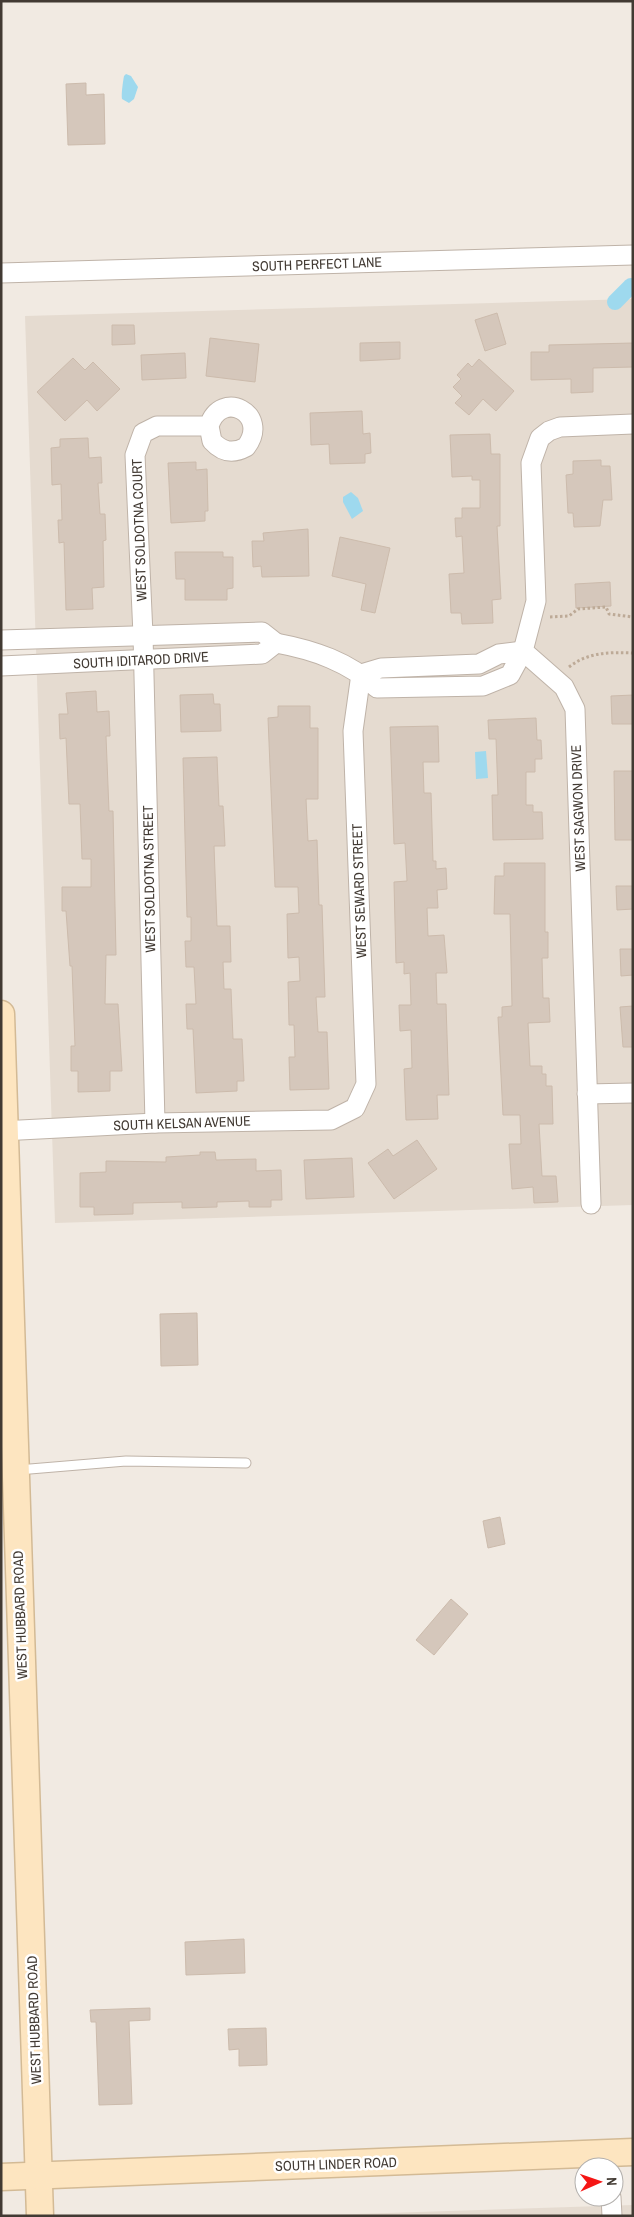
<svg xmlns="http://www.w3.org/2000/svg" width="634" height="2217" viewBox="0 0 634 2217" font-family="'Archivo Narrow',sans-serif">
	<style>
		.residential { fill: #e5dbd0 }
		.water { fill: #9ed9ee }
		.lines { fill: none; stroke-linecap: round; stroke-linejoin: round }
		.canal { stroke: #9ed9ee; stroke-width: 16 }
		.building { fill: #d5c7bb; stroke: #ccbbac }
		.lane-casing { stroke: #bfb3a8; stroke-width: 11 }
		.street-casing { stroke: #bfb3a8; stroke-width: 21 }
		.secondary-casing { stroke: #d3ba95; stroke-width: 29 }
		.path { stroke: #bdaa97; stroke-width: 3; stroke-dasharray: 2.5 2.5; stroke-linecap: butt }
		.lane { stroke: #fff; stroke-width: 9 }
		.street { stroke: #fff; stroke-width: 19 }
		.secondary { stroke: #fde5c0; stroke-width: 26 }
		.labels { text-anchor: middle; stroke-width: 5; stroke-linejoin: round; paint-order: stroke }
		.street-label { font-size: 14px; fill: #423a33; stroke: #fff }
	</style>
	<rect width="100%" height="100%" fill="#f1eae2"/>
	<g class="residential">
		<polygon points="633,299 633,1205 55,1223 25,316"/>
		<polygon points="633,2205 633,2216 295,2216"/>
	</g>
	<g class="water">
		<path d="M126 74 131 76 138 87 134 99 129 103 122 99C121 95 123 81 124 76Z"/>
		<polygon points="351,492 358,498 363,511 352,519 343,502 343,497"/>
		<polygon points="486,751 488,778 476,779 475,752"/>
	</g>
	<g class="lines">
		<polyline class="canal" points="615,302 631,286"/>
	</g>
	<g class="building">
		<polygon points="86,83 86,95 104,94 105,144 68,145 66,84"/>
		<polygon points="497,313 506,344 485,351 475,320"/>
		<polygon points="112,325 134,325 135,344 112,345"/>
		<polygon points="210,338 259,344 255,382 206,376"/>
		<polygon points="400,342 400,359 360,361 360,343"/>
		<polygon points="633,343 633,367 593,368 593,392 571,393 571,379 531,380 531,352 549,352 549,345"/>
		<polygon points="185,353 186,378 142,380 141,355"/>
		<polygon points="73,358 85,370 93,362 120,389 97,411 87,400 65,421 37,392"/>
		<polygon points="479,359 514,391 496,411 483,399 469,415 455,403 462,396 453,387 461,379 457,375 468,363 472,367"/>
		<polygon points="362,411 363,434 370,433 371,453 365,454 365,463 330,464 329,444 311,445 310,413"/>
		<polygon points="490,434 491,454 500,454 500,526 497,526 501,599 492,600 493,623 462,624 461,613 451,613 449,574 464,573 462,536 456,537 455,518 462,518 462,508 480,508 480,480 472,480 472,476 452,477 450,435"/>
		<polygon points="88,438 89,458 101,457 102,483 98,483 100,514 105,514 106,540 103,541 104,587 92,588 93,609 66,610 64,542 59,543 58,520 62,520 61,484 52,485 51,448 60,447 60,439"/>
		<polygon points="601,460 601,466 610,466 612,500 603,500 600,526 574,527 573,513 568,513 566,475 573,474 573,461"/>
		<polygon points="196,462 196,470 207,469 208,511 205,511 205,521 171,523 168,463"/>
		<polygon points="308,529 309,576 262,577 261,566 253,567 252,541 264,541 263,533"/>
		<polygon points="340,537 390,548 375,613 361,610 366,584 332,576"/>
		<polygon points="175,552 223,552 223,557 233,557 233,588 227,589 227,600 185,600 185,579 176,579"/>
		<polygon points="610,582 611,606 576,608 575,584"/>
		<polygon points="96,691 97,712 109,711 110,736 106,736 109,811 113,811 114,858 116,955 106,955 105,1004 118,1004 122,1071 110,1071 110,1091 78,1092 78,1071 71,1071 71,1046 75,1046 72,966 70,966 66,911 62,911 62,887 91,887 91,859 82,859 80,804 69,804 66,738 60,739 59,714 68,714 66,693"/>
		<polygon points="213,694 214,704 220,704 221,731 181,732 180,695"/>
		<polygon points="633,695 633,724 612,724 611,696"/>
		<polygon points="278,706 310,706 310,728 318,728 318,799 306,799 308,841 317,840 319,905 322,905 325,997 316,997 318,1032 327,1032 329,1089 290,1090 289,1057 295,1057 294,1025 289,1025 288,982 300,981 299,957 288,958 287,914 299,913 298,887 275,887 268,718 278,717"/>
		<polygon points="536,718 537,740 541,740 542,759 535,759 535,772 526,772 526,805 533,805 533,812 542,812 543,839 493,840 492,795 498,795 496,739 489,739 488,720"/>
		<polygon points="438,726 439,762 423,762 424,793 431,793 433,861 436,861 436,869 446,868 447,889 437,890 438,908 427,908 428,936 444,935 447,973 436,973 437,1004 446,1004 449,1095 437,1095 438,1119 406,1120 404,1069 412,1068 411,1030 400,1031 399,1005 411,1005 410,973 404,974 404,962 396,963 394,882 407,881 405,843 394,844 390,727"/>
		<polygon points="217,757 219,806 223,806 225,846 214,846 217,926 230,926 231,962 223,962 224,989 231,989 233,1039 242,1039 244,1081 237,1081 237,1091 196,1093 193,1029 187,1029 186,1004 196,1004 194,967 186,967 185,941 191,941 191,917 187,917 183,758"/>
		<polygon points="614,771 633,771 633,840 615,840"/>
		<polygon points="504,863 545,863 545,932 548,932 548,958 542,958 543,998 549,998 550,1022 528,1023 530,1066 542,1066 542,1074 546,1074 546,1086 552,1086 553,1124 539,1124 542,1176 556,1176 558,1202 534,1203 533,1187 512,1189 509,1144 521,1144 520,1115 503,1115 498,1017 502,1017 502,1007 512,1006 510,914 494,914 495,876 504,876"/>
		<polygon points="616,886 633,886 633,909 617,910"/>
		<polygon points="620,949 633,949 633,975 621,976"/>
		<polygon points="633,1006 633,1047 623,1047 620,1007"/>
		<polygon points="417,1140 437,1169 394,1199 368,1163 388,1149 393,1156"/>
		<polygon points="200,1152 215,1152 216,1160 256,1159 256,1171 281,1170 282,1200 271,1200 271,1207 249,1207 249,1201 217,1202 217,1207 182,1208 182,1202 133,1203 133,1214 94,1215 94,1207 80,1207 80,1173 106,1172 106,1161 166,1162 166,1157 200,1155"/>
		<polygon points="352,1158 354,1197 306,1199 304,1160"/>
		<polygon points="197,1313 198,1365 161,1366 160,1314"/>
		<polygon points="500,1517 505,1544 488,1548 483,1521"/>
		<polygon points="451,1599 468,1614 434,1655 416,1640"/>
		<polygon points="244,1939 245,1973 186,1975 185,1942"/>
		<polygon points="150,2008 150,2020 129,2021 132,2104 99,2105 96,2022 91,2022 90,2010"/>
		<polygon points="266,2028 267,2065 239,2066 239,2049 229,2050 228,2029"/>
	</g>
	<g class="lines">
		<defs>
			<polyline id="lane" points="18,1470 126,1461 246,1463"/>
			<g id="street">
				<polyline points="1,273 633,255"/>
				<polyline points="1,640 262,632 276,643 262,654 1,666"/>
				<path d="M276 643C314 650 349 662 377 688L483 686 510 675 523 651 499 654 479 664 381 668 361 674"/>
				<polyline points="587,1094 633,1093"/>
				<path d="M155 1123 143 635 135 455 143 433 157 426H209C221 388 271 414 246 447 233 454 222 452 212 441L209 426"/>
				<polyline points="1,1131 155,1123 331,1120 355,1108 366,1084 353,731 361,674"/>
				<polyline points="591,1204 575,709 564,687 523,651 536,601 531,463 540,438 549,431 560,427 633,424"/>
				<polyline points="611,2197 612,2216"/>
			</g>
			<g id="secondary">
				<polyline points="1,1014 40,2216"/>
				<polyline points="1,2177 633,2152"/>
			</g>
		</defs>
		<use href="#lane" class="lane-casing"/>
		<use href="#street" class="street-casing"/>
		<use href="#secondary" class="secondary-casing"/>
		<g class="path">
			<polyline points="550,617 569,616 578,609 606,607 609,614 633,617"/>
			<path d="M569 667C588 652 610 652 633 653"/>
		</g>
		<use href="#lane" class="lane"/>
		<use href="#street" class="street"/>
		<use href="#secondary" class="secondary"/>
	</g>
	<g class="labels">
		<g class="street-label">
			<text transform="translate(317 264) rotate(-2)" y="5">SOUTH PERFECT LANE</text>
			<text transform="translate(139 530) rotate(-92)" y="5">WEST SOLDOTNA COURT</text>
			<text transform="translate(141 660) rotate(-3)" y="5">SOUTH IDITAROD DRIVE</text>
			<text transform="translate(578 808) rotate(-92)" y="5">WEST SAGWON DRIVE</text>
			<text transform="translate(149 879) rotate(-91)" y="5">WEST SOLDOTNA STREET</text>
			<text transform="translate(359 891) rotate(-92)" y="5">WEST SEWARD STREET</text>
			<text transform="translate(182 1123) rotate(-2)" y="5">SOUTH KELSAN AVENUE</text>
			<text transform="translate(20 1615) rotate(-92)" y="5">WEST HUBBARD ROAD</text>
			<text transform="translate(34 2020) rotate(-92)" y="5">WEST HUBBARD ROAD</text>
			<text transform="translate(336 2164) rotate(-2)" y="5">SOUTH LINDER ROAD</text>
		</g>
	</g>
	<rect width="634" height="2217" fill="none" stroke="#423a33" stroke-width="5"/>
	<g transform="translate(599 2182) rotate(88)"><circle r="24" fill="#ffffff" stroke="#b3b0ad"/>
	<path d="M0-4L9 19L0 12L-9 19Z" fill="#f51615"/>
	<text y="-8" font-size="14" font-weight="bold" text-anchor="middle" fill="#423a33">N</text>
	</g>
</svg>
